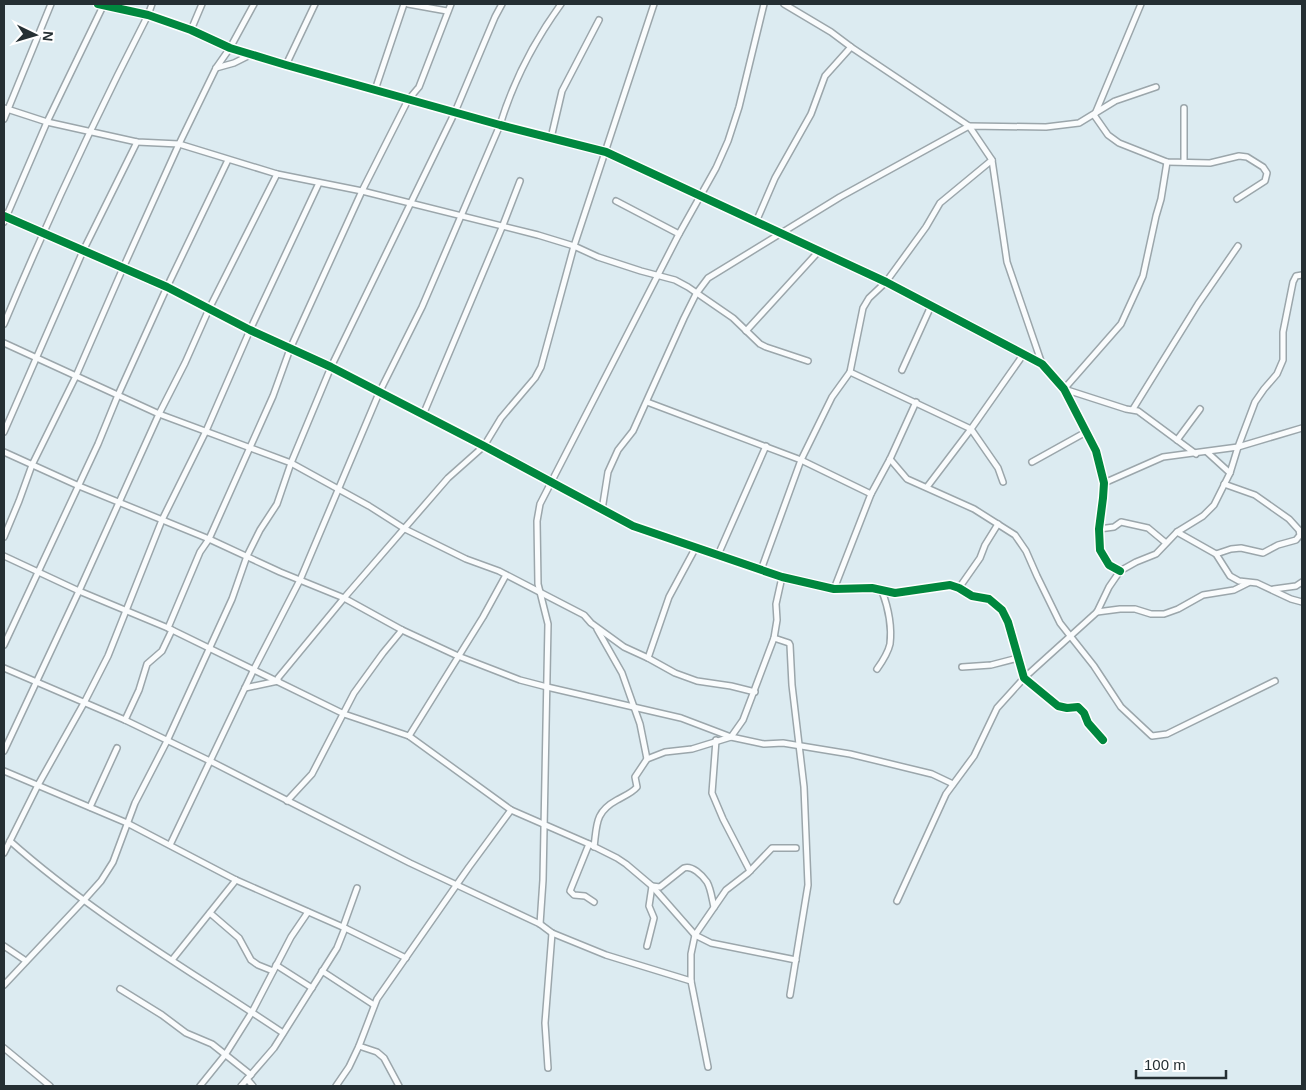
<svg xmlns="http://www.w3.org/2000/svg" width="1306" height="1090" viewBox="0 0 1306 1090" font-family="Helvetica,sans-serif">
	<style>
		.lines { fill: none; stroke-linecap: round; stroke-linejoin: round }
		.minor-casing { stroke: #9ba6ab; stroke-width: 8 }
		.minor { stroke: #fafcfd; stroke-width: 5 }
		.cycleway-casing { stroke: #fff; stroke-width: 11 }
		.cycleway { stroke: #00873e; stroke-width: 8 }
	</style>
	<rect width="100%" height="100%" fill="#dcebf1"/>
	<g class="lines">
		<defs>
			<g id="minor">
				<polyline points="98,4 148,15 191,30 230,48 286,65 500,125 606,152 886,282 1042,364 1064,389 1096,451 1104,483 1103,498 1099,529 1100,550 1109,565 1120,571"/>
				<polyline points="408,4 447,11"/>
				<polyline points="784,4 831,32 851,47 969,126 992,160 1007,262 1042,364"/>
				<polyline points="191,30 202,4"/>
				<polyline points="286,65 315,4"/>
				<polyline points="216,68 234,63 250,55"/>
				<polyline points="375,90 404,4"/>
				<polyline points="4,108 47,122 137,142 179,144 277,174 362,191 538,235 574,246 598,257 641,271 675,280 688,287 733,318 760,344 766,347 808,361"/>
				<polyline points="1095,114 1141,4"/>
				<polyline points="1094,115 1108,135 1119,143 1167,162 1210,163 1239,156 1247,157 1263,167 1267,173 1265,181 1237,199"/>
				<polyline points="4,119 51,4"/>
				<polyline points="551,138 562,91 599,20"/>
				<polyline points="1184,162 1184,108"/>
				<polyline points="616,201 679,234"/>
				<polyline points="4,216 167,287 250,330 331,367 484,446 633,526 782,577 834,589 872,588 895,593 950,585 959,588 972,596 989,599 1002,610 1008,622 1024,678 1058,706 1067,708 1078,707 1084,713 1088,723 1103,740"/>
				<polyline points="4,222 47,122 104,4"/>
				<polyline points="756,222 775,178 811,114 825,76 851,47"/>
				<path d="M4 324C48 219 96 116 148 15L152 4"/>
				<polyline points="746,331 819,251"/>
				<polyline points="4,343 159,414 291,463 369,506 405,529 466,559 499,571 584,615 591,623 624,647 648,658 675,673 697,681 731,686 755,692"/>
				<polyline points="902,370 931,306"/>
				<polyline points="850,372 971,429 998,468 1003,482"/>
				<polyline points="1064,389 1121,324 1143,276 1156,216 1161,199 1167,162"/>
				<polyline points="1064,389 1126,409 1138,411 1196,454"/>
				<polyline points="647,402 801,460 871,494"/>
				<polyline points="1133,409 1198,304 1238,246"/>
				<polyline points="423,415 503,225 520,181"/>
				<polyline points="4,432 83,251 137,142"/>
				<polyline points="1177,440 1200,409"/>
				<polyline points="4,452 79,486 209,539 280,572 344,598 402,630 458,656 520,680 547,687 681,718 731,737 764,744 783,743 850,754 932,774 953,784"/>
				<polyline points="1207,452 1230,473"/>
				<polyline points="890,459 907,479 974,509 1015,535 1026,551 1037,576 1060,623 1094,666 1121,707 1152,736 1167,734 1275,681"/>
				<polyline points="1032,462 1086,432"/>
				<polyline points="1104,483 1163,457 1238,447 1302,428"/>
				<polyline points="927,487 971,429 1023,355"/>
				<polyline points="602,510 608,472 618,450 633,431 684,318 696,294 708,278 840,197 969,126 1046,127 1079,123 1115,101 1156,87"/>
				<polyline points="1099,529 1114,527 1121,522 1148,528 1166,543"/>
				<polyline points="1177,532 1216,554 1230,576 1239,581 1257,583 1291,599 1302,602"/>
				<polyline points="4,537 19,501 32,465 76,376 123,268 179,144 216,68 230,48 254,4"/>
				<polyline points="1216,554 1231,549 1241,548 1263,553 1278,545 1296,540 1300,535 1299,530 1289,519 1255,495 1224,484"/>
				<polyline points="718,555 766,446"/>
				<polyline points="4,556 79,591 168,628 344,714 409,736 511,810 589,844 617,858 626,864 652,886 695,935 711,943 796,960"/>
				<polyline points="761,570 801,460 832,397 850,372 863,308 869,298 886,282 926,227 940,203 992,160"/>
				<polyline points="959,588 980,558 985,545 998,524"/>
				<polyline points="834,589 871,494 890,459 916,402"/>
				<polyline points="1274,589 1296,586 1302,582"/>
				<polyline points="1097,612 1120,609 1135,609 1151,614 1164,614 1178,609 1203,595 1234,590 1248,583"/>
				<polyline points="168,628 200,552 209,539 273,396 290,349 362,191 408,100 419,87 451,4"/>
				<polyline points="597,629 622,673 640,724 647,759"/>
				<polyline points="774,638 789,643 790,645 792,685 804,787 808,885 790,995"/>
				<polyline points="4,645 98,444 118,395 167,287 228,160"/>
				<polyline points="648,658 669,597 696,547"/>
				<polyline points="962,667 991,665 1018,658"/>
				<polyline points="4,668 125,720 210,761 410,863 540,924 552,933 606,955 691,981"/>
				<path d="M877 669C882 662 888 653 890 644 892 627 888 607 882 591"/>
				<polyline points="278,681 278,678 344,598 448,478 484,446 501,418 535,378 541,367 574,246 654,4"/>
				<polyline points="245,688 278,681"/>
				<polyline points="125,720 139,690 147,664 162,651 172,630"/>
				<polyline points="409,736 483,617 506,575"/>
				<polyline points="716,740 712,793 723,819 750,871"/>
				<polyline points="4,751 79,591 159,414 185,363 209,309 277,174"/>
				<polyline points="4,771 127,823 236,880 345,928 406,958"/>
				<polyline points="287,801 312,774 354,693 383,653 402,630"/>
				<polyline points="90,807 117,748"/>
				<path d="M10 841C93 915 191 971 283 1033"/>
				<polyline points="589,844 570,891 574,895 585,896 594,902"/>
				<path d="M170 845 254 669 300 580 379 393 422 307 500 125C513 82 535 40 561 4"/>
				<path d="M594 847C597 824 595 812 617 800 624 796 632 793 637 787L635 777 647 759 665 752 692 749 731 737 743 720 774 638 777 620 776 604 782 577"/>
				<polyline points="4,853 38,785 84,703 108,656 162,520 206,431 250,330 319,183"/>
				<polyline points="897,901 946,794 974,756 997,708 1024,678 1097,612 1109,587 1120,571 1136,562 1156,554 1177,532 1203,516 1214,505 1230,473 1238,447 1255,402 1264,389 1277,374 1283,360 1283,332 1293,282 1296,276 1302,275"/>
				<polyline points="210,913 239,938 251,960 258,965 273,971"/>
				<polyline points="540,924 543,880 548,624 538,584 537,521 540,504 679,234 716,168 728,141 739,107 764,4"/>
				<polyline points="343,927 357,888"/>
				<polyline points="4,946 26,961"/>
				<path d="M647 946 654 918 649 906 652 886 660 887 684 868C692 865 702 875 707 882 711 889 712 899 714 907"/>
				<polyline points="172,960 236,880"/>
				<polyline points="276,965 312,988"/>
				<polyline points="322,971 374,1005"/>
				<polyline points="4,985 84,900 101,881 113,862 135,803 167,741 232,599 247,556 260,530 277,504 291,463 331,367 455,112 495,17 502,4"/>
				<polyline points="120,989 162,1015 186,1033 212,1044 251,1075"/>
				<polyline points="359,1046 377,1052 384,1058 399,1086"/>
				<polyline points="4,1048 50,1086"/>
				<polyline points="708,1067 691,981 691,954 695,935 726,890 748,873 772,848 796,848"/>
				<polyline points="548,1068 545,1023 552,933"/>
				<polyline points="247,1079 253,1086"/>
				<polyline points="200,1086 225,1055 252,1012 291,937 308,912"/>
				<polyline points="241,1086 274,1048 337,948 345,928"/>
				<polyline points="336,1086 349,1067 359,1046 377,999 469,867 511,810"/>
			</g>
		</defs>
		<use href="#minor" class="minor-casing"/>
		<use href="#minor" class="minor"/>
		<defs>
			<g id="cycleway">
				<polyline points="98,4 148,15 191,30 230,48 286,65 500,125 606,152 886,282 1042,364 1064,389 1096,451 1104,483 1103,498 1099,529 1100,550 1109,565 1120,571"/>
				<polyline points="4,216 167,287 250,330 331,367 484,446 633,526 782,577 834,589 872,588 895,593 950,585 959,588 972,596 989,599 1002,610 1008,622 1024,678 1058,706 1067,708 1078,707 1084,713 1088,723 1103,740"/>
			</g>
		</defs>
		<use href="#cycleway" class="cycleway-casing"/>
		<use href="#cycleway" class="cycleway"/>
	</g>
	<rect width="1306" height="1090" fill="none" stroke="#252f33" stroke-width="10"/>
	<g transform="translate(35 35) rotate(95)" stroke="#ffffff" stroke-width="4" paint-order="stroke">
	<path d="M0-4L9 19L0 12L-9 19Z" fill="#252f33"/>
	<text y="-8" font-size="14" font-weight="bold" text-anchor="middle" fill="#252f33">N</text>
	</g>
	<path d="M1136 1070v8h90v-8" fill="none" stroke="#252f33" stroke-width="2.5"/>
	<text x="1144" y="1070" font-size="15" fill="#252f33" stroke="#ffffff" stroke-width="4" paint-order="stroke">100 m</text>
</svg>
